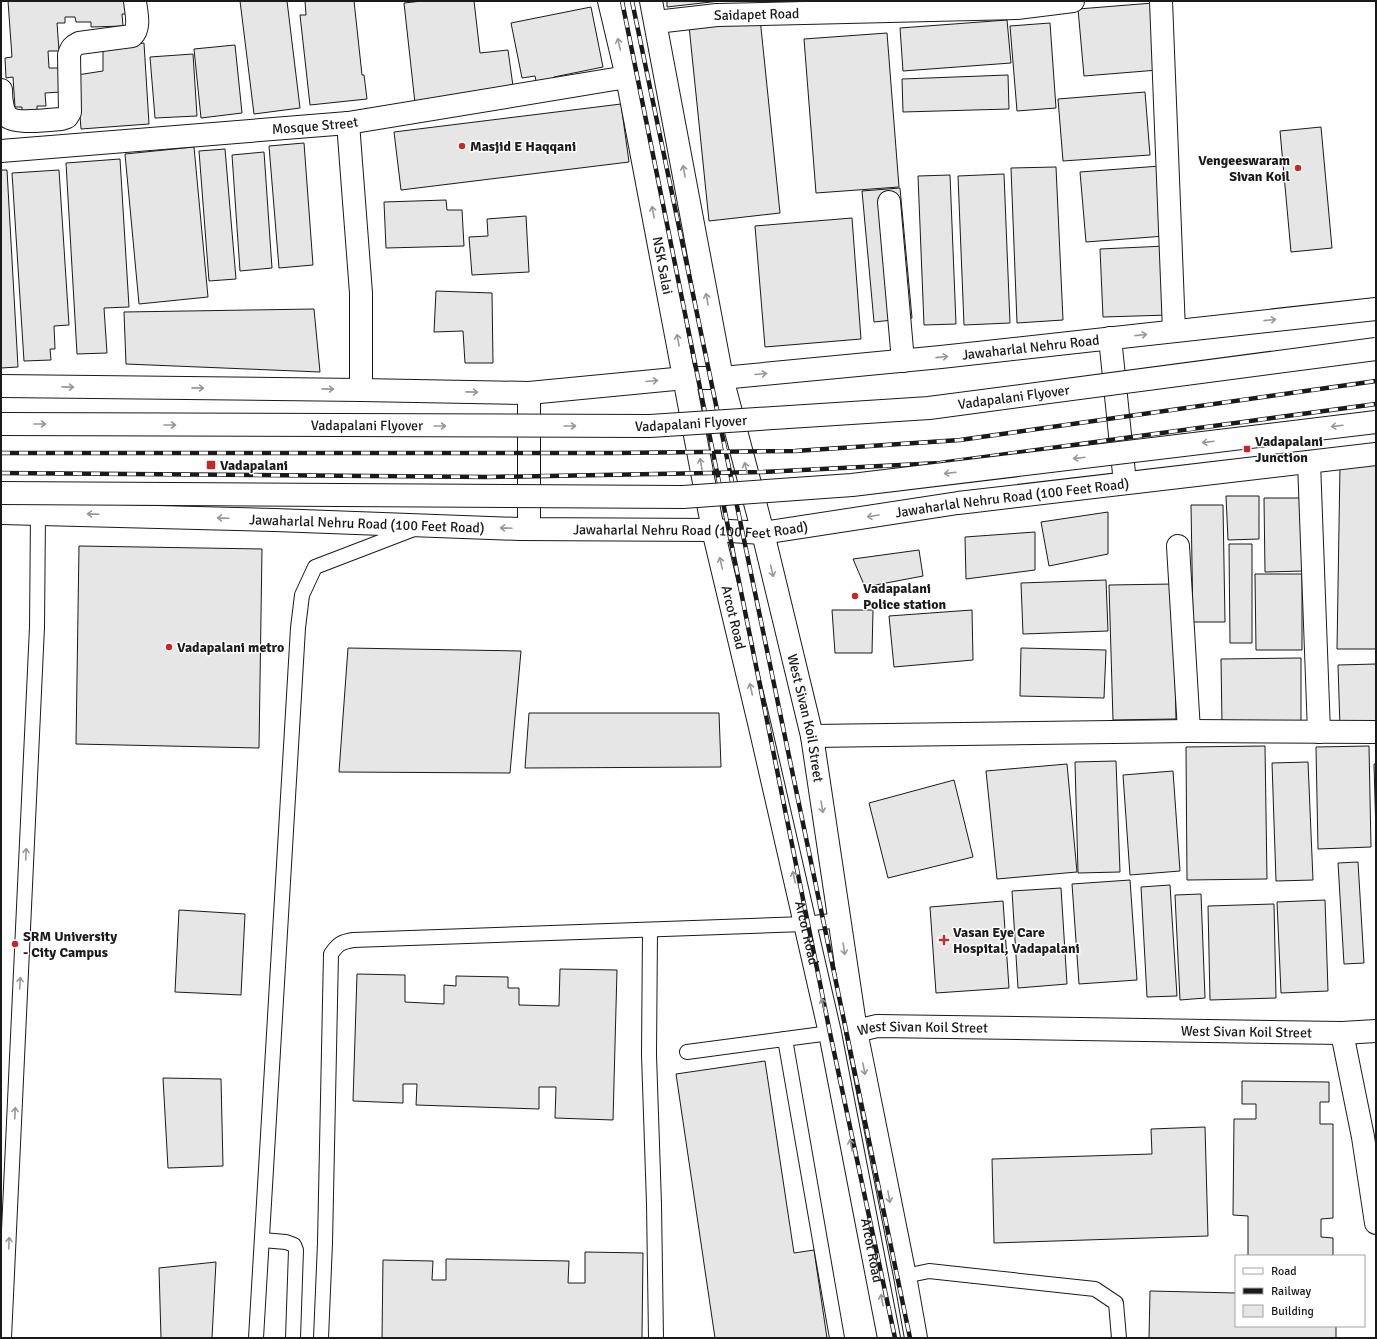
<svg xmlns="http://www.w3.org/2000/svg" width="1377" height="1339" viewBox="0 0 1377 1339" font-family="Signika,sans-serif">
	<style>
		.building { fill: #e6e6e6; stroke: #1a1a1a }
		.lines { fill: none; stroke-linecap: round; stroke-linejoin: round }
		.lane-casing { stroke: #1a1a1a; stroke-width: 16 }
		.street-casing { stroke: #1a1a1a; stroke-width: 24 }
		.secondary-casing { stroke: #1a1a1a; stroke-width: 24 }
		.primary-casing { stroke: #1a1a1a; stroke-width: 24 }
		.lane { stroke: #fff; stroke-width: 14 }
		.street { stroke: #fff; stroke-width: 22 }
		.secondary { stroke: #fff; stroke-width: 22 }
		.primary { stroke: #fff; stroke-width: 22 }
		.rail-casing { stroke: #1a1a1a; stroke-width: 4.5 }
		.rail { stroke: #fff; stroke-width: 3; stroke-dasharray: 9; stroke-linecap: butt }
		.primary-bridge-casing { stroke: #1a1a1a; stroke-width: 24; stroke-linecap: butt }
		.primary-bridge { stroke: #fff; stroke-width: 22 }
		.oneway { stroke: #989898 }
		.poi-dot { fill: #c62828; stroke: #fff; stroke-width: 1.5 }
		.labels { text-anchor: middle; stroke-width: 3; stroke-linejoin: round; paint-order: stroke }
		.street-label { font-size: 14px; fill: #1a1a1a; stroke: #fff }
		.poi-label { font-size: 14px; font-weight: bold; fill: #1a1a1a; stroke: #fff; text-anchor: start }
	</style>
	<rect width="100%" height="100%" fill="#fff"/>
	<g class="building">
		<polygon points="8,1 126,1 127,14 122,14 123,26 91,27 91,22 76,22 75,17 65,17 65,23 57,23 59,51 48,51 49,68 59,68 61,92 45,93 46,106 37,106 37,111 22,112 22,107 15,107 13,77 6,78 5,58 12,57"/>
		<polygon points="240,1 287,1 300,108 254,114"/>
		<polygon points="305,1 354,1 362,75 364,75 367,99 310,105 300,15 306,15"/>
		<polygon points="422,1 474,1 480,53 508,50 513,86 475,91 475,97 415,103 404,3"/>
		<polygon points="667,1 720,1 667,7"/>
		<polygon points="1153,3 1158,70 1084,76 1078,9"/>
		<polygon points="591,7 603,67 554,77 555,82 537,86 535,76 522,78 511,23"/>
		<polygon points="760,18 780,213 709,221 689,26"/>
		<polygon points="1007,20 1011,63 903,71 900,28"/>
		<polygon points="1050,23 1056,108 1017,111 1010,26"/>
		<polygon points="887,33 899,187 816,193 804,39"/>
		<polygon points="144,43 149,124 81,129 77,75 103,71 103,48"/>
		<polygon points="235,45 242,113 201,118 194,49"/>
		<polygon points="193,54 197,116 155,118 150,57"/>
		<polygon points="1008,75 1009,109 903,112 902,79"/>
		<polygon points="1145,92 1150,155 1063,161 1058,99"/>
		<polygon points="621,104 629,162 401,190 394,132"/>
		<polygon points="1321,127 1332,248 1291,252 1280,131"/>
		<polygon points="304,143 313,265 279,268 269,146"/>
		<polygon points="194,147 208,297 139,304 125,154"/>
		<polygon points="225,149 236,279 209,281 199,151"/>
		<polygon points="264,152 272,268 240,271 232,155"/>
		<polygon points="120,159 129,307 104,308 107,353 77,354 66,163"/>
		<polygon points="1160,166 1165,236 1086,242 1080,172"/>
		<polygon points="1056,167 1063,320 1017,323 1011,168"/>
		<polygon points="1,170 7,170 18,367 1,368"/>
		<polygon points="59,170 69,325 54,326 55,349 50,349 51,360 24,361 12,173"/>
		<polygon points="1004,174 1010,323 964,325 958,176"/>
		<polygon points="950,175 956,324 924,325 918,176"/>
		<polygon points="900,188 912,318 874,322 862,191"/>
		<polygon points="446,200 447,210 462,210 464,246 386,248 384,202"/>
		<polygon points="526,216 529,272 472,275 469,237 488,236 487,219"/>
		<polygon points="852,218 861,339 765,347 755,226"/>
		<polygon points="1166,246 1169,315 1103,317 1100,249"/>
		<polygon points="436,291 492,293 493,363 465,363 463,331 434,332"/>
		<polygon points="314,309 320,372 126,364 124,312"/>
		<polygon points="1340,465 1376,465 1376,649 1337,649"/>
		<polygon points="1226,496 1259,496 1259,539 1228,540"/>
		<polygon points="1264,498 1304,498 1304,571 1265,572"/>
		<polygon points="1191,505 1223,505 1225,622 1193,622"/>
		<polygon points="1108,512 1108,554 1049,566 1041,522"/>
		<polygon points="1035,532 1035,570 966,579 965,537"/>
		<polygon points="1229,544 1252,544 1252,643 1230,643"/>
		<polygon points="79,546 262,549 259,748 76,744"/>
		<polygon points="919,550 923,576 865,587 853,559"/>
		<polygon points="1255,574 1302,574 1302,650 1256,650"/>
		<polygon points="1106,580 1108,631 1023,634 1021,583"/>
		<polygon points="1173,584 1176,719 1113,720 1109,585"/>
		<polygon points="832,610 873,610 872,653 835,653"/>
		<polygon points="972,610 973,660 894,667 889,616"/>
		<polygon points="348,648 521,651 510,773 339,772"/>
		<polygon points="1021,648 1106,650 1104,698 1020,696"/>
		<polygon points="1301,658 1301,724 1222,724 1221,659"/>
		<polygon points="1376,664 1376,727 1340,728 1338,665"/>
		<polygon points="529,713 719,713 721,767 525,768"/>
		<polygon points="1265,746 1267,879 1187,880 1186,747"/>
		<polygon points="1369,746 1371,847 1318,849 1316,747"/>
		<polygon points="1116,761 1120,872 1078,873 1075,762"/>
		<polygon points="1308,762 1313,880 1276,881 1272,763"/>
		<polygon points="1067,764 1077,872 997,879 986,771"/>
		<polygon points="1374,764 1376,764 1376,834"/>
		<polygon points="1173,771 1180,871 1130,875 1123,775"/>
		<polygon points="954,780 973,857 888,878 869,803"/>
		<polygon points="1358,862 1364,963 1344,964 1338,863"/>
		<polygon points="1130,880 1137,980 1079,984 1072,884"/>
		<polygon points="1170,885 1177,996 1147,997 1141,887"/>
		<polygon points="1061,888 1067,984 1018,988 1012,891"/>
		<polygon points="1201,894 1205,998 1180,1000 1175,895"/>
		<polygon points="1325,900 1328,991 1281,993 1277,902"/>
		<polygon points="1003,901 1009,988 936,993 930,907"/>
		<polygon points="1274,904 1276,998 1210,1000 1208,906"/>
		<polygon points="179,910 245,914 241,995 175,992"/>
		<polygon points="560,969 617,970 613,1120 555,1118 556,1087 539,1087 539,1109 416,1105 417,1084 403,1084 403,1103 353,1101 357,974 405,975 405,1002 444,1004 444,985 456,986 456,976 508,977 508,988 519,988 519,1005 559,1006"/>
		<polygon points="765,1061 794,1253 814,1250 827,1338 715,1338 676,1074"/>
		<polygon points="163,1078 221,1079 223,1166 168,1168"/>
		<polygon points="1242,1081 1329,1082 1329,1102 1320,1102 1320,1124 1333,1124 1333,1218 1321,1219 1321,1237 1333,1238 1333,1256 1248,1256 1248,1216 1233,1215 1234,1119 1256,1119 1256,1104 1242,1104"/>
		<polygon points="1205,1127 1208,1236 994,1243 992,1159 1152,1154 1151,1129"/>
		<polygon points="585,1252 643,1253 642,1338 382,1338 383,1260 433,1261 432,1280 446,1280 446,1259 569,1261 568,1283 585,1283"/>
		<polygon points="216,1262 212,1338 161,1338 159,1268"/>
		<polygon points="1150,1291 1236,1293 1236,1326 1336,1326 1336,1338 1149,1338"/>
	</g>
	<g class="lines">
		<defs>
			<g id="lane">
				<polyline points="650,930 649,1055 654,1204 656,1338"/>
				<polyline points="785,1039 837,1338"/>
				<polyline points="687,1052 830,1033"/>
				<polyline points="262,1240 286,1242 294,1245 296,1250 293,1338"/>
				<polyline points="905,1276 929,1271 1095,1289 1116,1303 1119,1338"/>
				<polyline points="4,1338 37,627 38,513"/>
				<polyline points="256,1338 298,628 302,595 315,567 414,529"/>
				<path d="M321 1338 325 1243 331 954C338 944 341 942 353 940L805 924 840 920"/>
			</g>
			<g id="street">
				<polyline points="1161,1 1174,331"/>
				<path id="s1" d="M656 22 717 15 1017 8 1073 1"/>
				<path d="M1 90C1 98 2 112 8 117 16 124 50 120 61 119L67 117 70 112 69 55C71 48 73 46 79 43L132 36C141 28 136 12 135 1"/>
				<polyline points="348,123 361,293 361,390"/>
				<path id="s2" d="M1 151 348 123 627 77"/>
				<polyline points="889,202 903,361"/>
				<polyline points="1309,462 1319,732"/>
				<polyline points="1178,546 1189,731"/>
				<polyline points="812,736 1189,731 1376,732"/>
				<path id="s3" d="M856 1031 877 1026 1342 1033 1376 1031"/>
				<polyline points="1342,1033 1363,1137 1376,1223"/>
			</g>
			<g id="secondary">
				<polyline points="1110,338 1125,483"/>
				<path id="s4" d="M1 386 361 390 529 393 685 378H722L941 357 1376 309"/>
				<path id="s5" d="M1 513 275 520 519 529 713 530 763 533 958 503 1376 454"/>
				<polyline points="529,529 529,393"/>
			</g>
			<g id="primary">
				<path id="s6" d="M609 1 627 77 713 530 760 727 830 1033 889 1338"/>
				<path id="s7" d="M651 1 722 378 763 533 812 736 856 1031 905 1276 916 1338"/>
			</g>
		</defs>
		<use href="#lane" class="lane-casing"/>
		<use href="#street" class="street-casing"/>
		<use href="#secondary" class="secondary-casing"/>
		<use href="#primary" class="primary-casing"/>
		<use href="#lane" class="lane"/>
		<use href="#street" class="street"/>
		<use href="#secondary" class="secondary"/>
		<use href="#primary" class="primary"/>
		<defs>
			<g id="rail">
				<polyline points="622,1 830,1033 895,1338"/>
				<polyline points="632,1 910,1338"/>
				<polyline points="1,453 616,453 795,451 960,440 1376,381"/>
				<polyline points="1,473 488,477 763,472 940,463 1376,404"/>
			</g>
		</defs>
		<use href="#rail" class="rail-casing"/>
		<use href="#rail" class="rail"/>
		<defs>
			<g id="primary-bridge">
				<path id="s8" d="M1 424 650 426 929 408 1376 349"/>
				<polyline points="1,493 683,497 852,485 1376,422"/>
			</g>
		</defs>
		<use href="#primary-bridge" class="primary-bridge-casing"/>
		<use href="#primary-bridge" class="primary-bridge"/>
	</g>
	<defs><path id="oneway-shaft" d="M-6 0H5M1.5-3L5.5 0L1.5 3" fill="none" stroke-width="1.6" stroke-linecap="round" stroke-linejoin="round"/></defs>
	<g class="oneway">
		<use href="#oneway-shaft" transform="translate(619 44) rotate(-103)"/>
		<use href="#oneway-shaft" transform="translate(684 171) rotate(-101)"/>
		<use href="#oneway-shaft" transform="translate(653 212) rotate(-101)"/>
		<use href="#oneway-shaft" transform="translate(707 299) rotate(-101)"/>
		<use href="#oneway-shaft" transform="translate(1270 320) rotate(-6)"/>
		<use href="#oneway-shaft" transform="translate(1141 335) rotate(-6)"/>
		<use href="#oneway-shaft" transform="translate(678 340) rotate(-101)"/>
		<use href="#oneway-shaft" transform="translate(942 357) rotate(-6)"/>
		<use href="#oneway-shaft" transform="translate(761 374) rotate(-5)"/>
		<use href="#oneway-shaft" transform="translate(652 381) rotate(-5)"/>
		<use href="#oneway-shaft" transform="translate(68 387) rotate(1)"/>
		<use href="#oneway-shaft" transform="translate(198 388) rotate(1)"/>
		<use href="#oneway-shaft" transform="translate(328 389) rotate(1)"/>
		<use href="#oneway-shaft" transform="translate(472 392) rotate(1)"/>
		<use href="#oneway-shaft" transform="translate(40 424)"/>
		<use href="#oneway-shaft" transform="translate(170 425)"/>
		<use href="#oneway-shaft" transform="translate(440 426)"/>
		<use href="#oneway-shaft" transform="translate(570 426)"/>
		<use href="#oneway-shaft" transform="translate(1337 426) rotate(173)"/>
		<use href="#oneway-shaft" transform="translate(1208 442) rotate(173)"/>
		<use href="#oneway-shaft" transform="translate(1079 458) rotate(173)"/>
		<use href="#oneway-shaft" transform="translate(701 464) rotate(-100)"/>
		<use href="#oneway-shaft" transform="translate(746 468) rotate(-105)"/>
		<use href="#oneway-shaft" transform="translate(950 473) rotate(173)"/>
		<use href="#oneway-shaft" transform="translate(93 514) rotate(-178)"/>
		<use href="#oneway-shaft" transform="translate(873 516) rotate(171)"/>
		<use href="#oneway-shaft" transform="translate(223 518) rotate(-178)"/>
		<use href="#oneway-shaft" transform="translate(506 528) rotate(-178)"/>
		<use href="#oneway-shaft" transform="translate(721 563) rotate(-103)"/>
		<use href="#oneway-shaft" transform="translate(772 571) rotate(77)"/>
		<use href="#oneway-shaft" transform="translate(751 689) rotate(-103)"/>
		<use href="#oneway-shaft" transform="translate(822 807) rotate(81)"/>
		<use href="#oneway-shaft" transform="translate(26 854) rotate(-87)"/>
		<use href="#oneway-shaft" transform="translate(794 877) rotate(-103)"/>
		<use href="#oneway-shaft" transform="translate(844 949) rotate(81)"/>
		<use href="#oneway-shaft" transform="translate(20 983) rotate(-87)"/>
		<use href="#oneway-shaft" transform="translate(823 1004) rotate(-103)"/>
		<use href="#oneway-shaft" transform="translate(864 1069) rotate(79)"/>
		<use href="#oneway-shaft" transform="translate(15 1113) rotate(-87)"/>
		<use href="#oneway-shaft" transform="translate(851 1145) rotate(-101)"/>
		<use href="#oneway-shaft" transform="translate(889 1197) rotate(79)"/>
		<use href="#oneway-shaft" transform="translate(9 1243) rotate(-87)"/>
		<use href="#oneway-shaft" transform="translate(882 1300) rotate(-101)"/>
	</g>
	<g class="poi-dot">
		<circle cx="462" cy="146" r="4"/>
		<circle cx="1298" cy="168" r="4"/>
		<rect x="1243" y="445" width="8" height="8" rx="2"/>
		<rect x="206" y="460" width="10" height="10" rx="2"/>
		<circle cx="855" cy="596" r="4"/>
		<circle cx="169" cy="647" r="4"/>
		<path d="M942 934h4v4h4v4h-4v4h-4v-4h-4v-4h4z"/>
		<circle cx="15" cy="944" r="4"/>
	</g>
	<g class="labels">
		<g class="street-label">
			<text dy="5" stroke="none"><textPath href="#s1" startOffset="101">Saidapet Road</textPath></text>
			<text dy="5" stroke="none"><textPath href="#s2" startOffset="315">Mosque Street</textPath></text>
			<text dy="5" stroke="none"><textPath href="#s6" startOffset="270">NSK Salai</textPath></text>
			<text dy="5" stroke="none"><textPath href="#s4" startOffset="1032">Jawaharlal Nehru Road</textPath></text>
			<text dy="5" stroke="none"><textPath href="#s8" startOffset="1014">Vadapalani Flyover</textPath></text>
			<text dy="5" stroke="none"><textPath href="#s8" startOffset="690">Vadapalani Flyover</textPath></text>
			<text dy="5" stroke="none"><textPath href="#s8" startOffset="366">Vadapalani Flyover</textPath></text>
			<text dy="5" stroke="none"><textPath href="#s5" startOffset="1014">Jawaharlal Nehru Road (100 Feet Road)</textPath></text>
			<text dy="5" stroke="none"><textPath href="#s5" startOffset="366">Jawaharlal Nehru Road (100 Feet Road)</textPath></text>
			<text dy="5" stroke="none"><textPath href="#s5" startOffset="690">Jawaharlal Nehru Road (100 Feet Road)</textPath></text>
			<text dy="5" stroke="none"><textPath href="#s6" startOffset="629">Arcot Road</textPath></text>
			<text dy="5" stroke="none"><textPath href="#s7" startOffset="734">West Sivan Koil Street</textPath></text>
			<text dy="5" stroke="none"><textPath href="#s6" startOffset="953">Arcot Road</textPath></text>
			<text dy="5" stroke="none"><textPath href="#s3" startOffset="67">West Sivan Koil Street</textPath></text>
			<text dy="5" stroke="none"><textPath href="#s3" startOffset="391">West Sivan Koil Street</textPath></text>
			<text dy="5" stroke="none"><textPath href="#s6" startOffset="1277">Arcot Road</textPath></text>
		</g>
		<g class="poi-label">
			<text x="470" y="151">Masjid E Haqqani</text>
			<text x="1290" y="165" text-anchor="end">Vengeeswaram<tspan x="1290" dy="16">Sivan Koil</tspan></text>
			<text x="1255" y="446">Vadapalani<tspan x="1255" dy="16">Junction</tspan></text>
			<text x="220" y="470">Vadapalani</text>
			<text x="863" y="593">Vadapalani<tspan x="863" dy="16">Police station</tspan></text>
			<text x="177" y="652">Vadapalani metro</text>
			<text x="953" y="937">Vasan Eye Care<tspan x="953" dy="16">Hospital, Vadapalani</tspan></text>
			<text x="23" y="941">SRM University<tspan x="23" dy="16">- City Campus</tspan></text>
		</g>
	</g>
	<rect width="1377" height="1339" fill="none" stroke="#1a1a1a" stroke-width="4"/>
	<rect x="1235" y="1255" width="130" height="72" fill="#ffffff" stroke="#a3a3a3"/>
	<rect x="1243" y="1268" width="20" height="6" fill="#ffffff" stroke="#a3a3a3"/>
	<text x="1271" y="1275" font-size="12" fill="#1a1a1a">Road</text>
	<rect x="1243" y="1288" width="20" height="6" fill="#1a1a1a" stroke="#a3a3a3"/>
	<text x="1271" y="1295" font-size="12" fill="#1a1a1a">Railway</text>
	<rect x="1243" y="1305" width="20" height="12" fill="#e6e6e6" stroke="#a3a3a3"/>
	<text x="1271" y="1315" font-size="12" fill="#1a1a1a">Building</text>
</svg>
